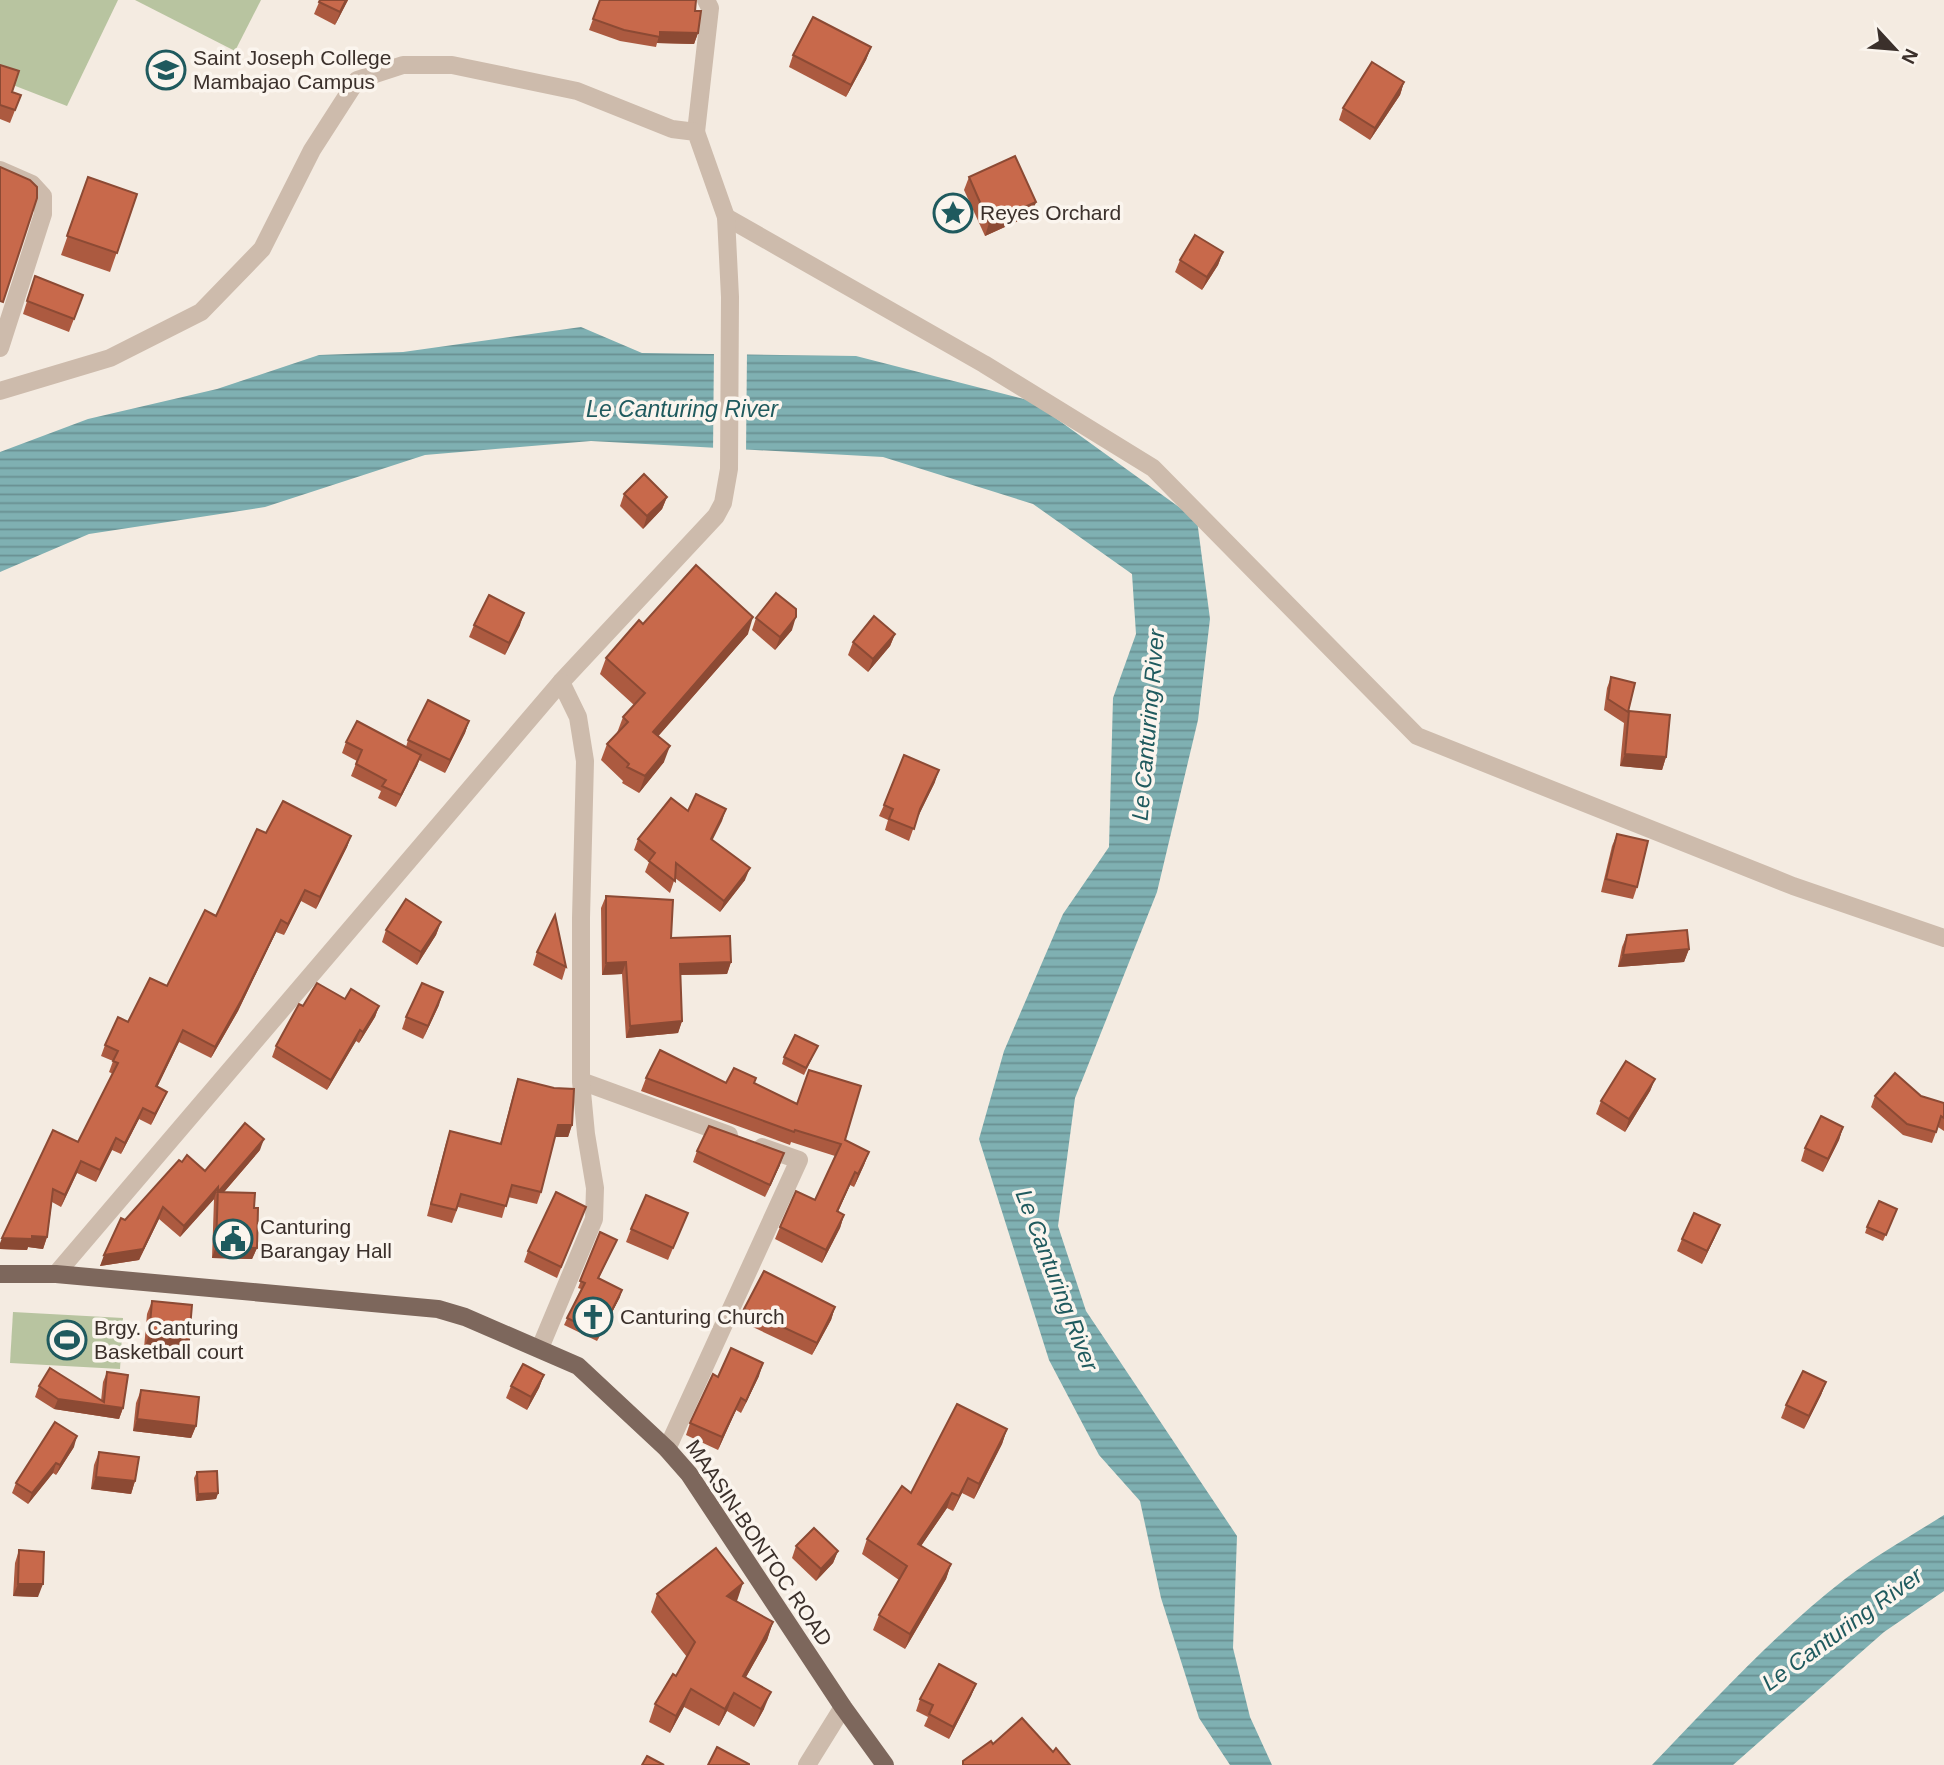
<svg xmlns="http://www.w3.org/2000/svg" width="1944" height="1765" viewBox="0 0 1944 1765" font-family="Helvetica,sans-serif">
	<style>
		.pitch { fill: #b8c4a0 }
		.water { fill: url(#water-rules) }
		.pier { fill: #f4ebe1 }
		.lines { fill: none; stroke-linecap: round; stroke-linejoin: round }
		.minor { stroke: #cdbbac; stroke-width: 18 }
		.major { stroke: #7d675c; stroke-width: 18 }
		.wall { fill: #ac5a40 }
		.shaded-wall { fill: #8c4a34 }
		.building { fill: #c8694b; stroke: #8c4a34; stroke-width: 2 }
		.labels { text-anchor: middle; stroke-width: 7; stroke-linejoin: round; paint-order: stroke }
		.poi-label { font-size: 21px; fill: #3b302b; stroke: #fbf5ee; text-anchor: start }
		.street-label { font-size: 21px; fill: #3b302b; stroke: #fbf5ee }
		.water-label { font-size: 23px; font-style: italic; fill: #1f5a5e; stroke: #fbf5ee }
	</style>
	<defs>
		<pattern id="water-rules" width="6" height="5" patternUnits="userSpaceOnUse" patternTransform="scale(1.75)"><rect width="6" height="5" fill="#7fb0b2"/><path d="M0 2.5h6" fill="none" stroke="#699091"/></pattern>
	</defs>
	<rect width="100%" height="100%" fill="#f4ebe1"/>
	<g class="pitch">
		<polygon points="0,0 118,0 67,106 0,80"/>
		<polygon points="135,0 261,0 235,51"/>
		<polygon points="13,1312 123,1318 120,1369 10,1363"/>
	</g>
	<g class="water">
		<polygon points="581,327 642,353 856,356 1032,401 1197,520 1210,619 1198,720 1157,892 1075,1098 1058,1226 1086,1311 1237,1536 1233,1648 1250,1717 1272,1765 1230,1765 1199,1718 1161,1598 1140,1501 1099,1455 1049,1360 979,1139 1004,1051 1063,914 1109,847 1113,698 1136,634 1132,574 1033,504 883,457 591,441 425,455 265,507 89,534 0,572 0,452 88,419 217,389 319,355 403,352"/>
		<path d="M1944 1515V1591L1884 1632 1733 1765H1652C1714 1701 1774 1634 1845 1579 1876 1555 1911 1536 1944 1515Z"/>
	</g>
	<polygon class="pier" points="714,350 747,351 746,453 713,452"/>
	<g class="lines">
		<g class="minor">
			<polyline points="696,132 710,8 706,0"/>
			<polyline points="0,170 32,184 43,196 43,214 0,348"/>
			<polyline points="726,217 984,364 1153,468 1417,736 1793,886 1944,938"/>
			<polyline points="0,391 110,358 201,312 262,249 312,150 357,80 403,65 452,65 577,91 672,129 696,132 726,217 730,297 729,469 723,503 716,516 561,682 56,1274"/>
			<polyline points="581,1081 729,1135"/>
			<polyline points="540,1348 594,1219 595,1188 586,1134 581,1081 581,918 585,761 578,717 561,682"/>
			<polyline points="667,1449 799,1160 762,1147"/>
			<polyline points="807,1765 843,1707"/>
		</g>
		<polyline class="major" points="0,1274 56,1274 438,1309 465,1317 578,1366 667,1449 689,1474 843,1707 885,1765"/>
	</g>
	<g class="wall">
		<polygon points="320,0 348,0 335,25 314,14"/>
		<polygon points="600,0 695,11 698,33 694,44 657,43 656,47 620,41 589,30"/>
		<polygon points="871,47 866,60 846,97 789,67 793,55"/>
		<polygon points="0,65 12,92 21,95 10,123 0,119"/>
		<polygon points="1404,82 1400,95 1370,140 1339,120 1343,108"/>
		<polygon points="88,177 137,194 110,272 61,255"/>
		<polygon points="969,177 1036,202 1031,215 985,236 964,190"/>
		<polygon points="1223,252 1218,265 1202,290 1175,272 1180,260"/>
		<polygon points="35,276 83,295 69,332 23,314"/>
		<polygon points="624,494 667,497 662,509 643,529 620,506"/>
		<polygon points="756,618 792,630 775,650 752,630"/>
		<polygon points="643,624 748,634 658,736 664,762 639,793 622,783 623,781 601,760 607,744 617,733 623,717 634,705 600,674 606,658"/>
		<polygon points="474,625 520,625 505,655 469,637"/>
		<polygon points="895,634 890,646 868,672 848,655 853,642"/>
		<polygon points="1611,677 1628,712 1666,757 1662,770 1620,766 1624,723 1604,710 1607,688"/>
		<polygon points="469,721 465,733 445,773 419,760 396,807 378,798 381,791 351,776 357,761 342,753 346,742 406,747 408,740"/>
		<polygon points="935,782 917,818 909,841 885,830 888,820 879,816 884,805"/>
		<polygon points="726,809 712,840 745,880 720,912 675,878 670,893 645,872 649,862 634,850 638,839 688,811"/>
		<polygon points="266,833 351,836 347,847 316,909 301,901 284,935 276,932 238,1011 211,1058 179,1042 157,1087 167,1092 162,1103 151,1125 139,1119 121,1154 112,1150 96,1182 77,1173 61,1207 52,1202 47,1237 43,1249 28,1247 27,1250 0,1249 78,1142 113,1074 109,1072 113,1061 101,1056 105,1045 167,986 216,916"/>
		<polygon points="1617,834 1637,887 1633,899 1601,892 1612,846"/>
		<polygon points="606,896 671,938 731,962 727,974 680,975 682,1021 678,1033 626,1038 622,974 602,975 601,908"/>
		<polygon points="441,922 436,935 417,965 382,942 386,930"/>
		<polygon points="1627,935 1689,949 1684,962 1618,967 1622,947"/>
		<polygon points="537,952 566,967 562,980 533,965"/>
		<polygon points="345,999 379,1006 375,1017 359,1043 356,1041 327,1090 272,1057 276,1046 303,1006"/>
		<polygon points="439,1005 423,1039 402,1029 406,1017"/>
		<polygon points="818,1046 804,1075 782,1064 784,1057"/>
		<polygon points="646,1078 726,1083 754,1083 845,1140 869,1152 864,1165 854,1187 850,1185 838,1212 844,1215 840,1228 822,1263 775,1239 780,1227 815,1200 835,1156 791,1142 790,1145 641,1091"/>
		<polygon points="518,1079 572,1125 568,1137 555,1137 541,1192 537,1204 508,1197 502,1218 458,1207 452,1223 427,1216 446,1143 450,1131 500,1144 514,1091"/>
		<polygon points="1655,1079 1650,1091 1625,1132 1596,1114 1601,1101"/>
		<polygon points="1875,1096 1944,1103 1944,1131 1938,1127 1932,1143 1903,1135 1871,1107"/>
		<polygon points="1843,1127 1839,1140 1823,1172 1801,1161 1805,1148"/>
		<polygon points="260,1150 224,1192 254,1208 257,1248 252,1259 212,1258 214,1199 180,1237 159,1219 139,1260 100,1266 125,1220 205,1171"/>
		<polygon points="697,1151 780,1165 765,1197 693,1162"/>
		<polygon points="586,1207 557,1278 524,1262 528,1251"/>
		<polygon points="1897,1209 1883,1241 1865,1233 1867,1227"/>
		<polygon points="688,1213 668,1260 626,1242 631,1229"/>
		<polygon points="600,1232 617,1240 599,1278 620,1297 597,1341 564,1325 581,1289 578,1288"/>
		<polygon points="1715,1237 1702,1264 1677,1251 1682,1239"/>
		<polygon points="152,1301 185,1352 144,1348 147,1314"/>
		<polygon points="835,1307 831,1320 812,1355 740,1321 744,1309"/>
		<polygon points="107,1372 123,1408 119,1419 54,1409 35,1397 39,1386 101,1401 103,1382"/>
		<polygon points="544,1375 539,1388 527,1410 506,1398 511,1386"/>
		<polygon points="759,1376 741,1413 736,1410 718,1450 686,1435 690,1423 718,1377"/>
		<polygon points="1826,1382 1821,1395 1804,1429 1781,1418 1786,1405"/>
		<polygon points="141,1390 196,1426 191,1438 133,1431 136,1403"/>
		<polygon points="1007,1429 1002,1444 974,1499 962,1493 953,1511 947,1508 921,1546 951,1564 946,1579 905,1649 873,1630 879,1615 899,1580 862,1554 867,1539 911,1493"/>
		<polygon points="74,1447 56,1475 53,1473 28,1504 12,1493 16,1483"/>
		<polygon points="99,1452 135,1481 131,1494 91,1489 94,1465"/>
		<polygon points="197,1472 218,1493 216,1499 196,1501 194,1478"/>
		<polygon points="796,1546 838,1551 833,1563 816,1581 792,1558"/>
		<polygon points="19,1550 38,1597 13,1596 15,1563"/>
		<polygon points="657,1594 737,1601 773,1622 767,1640 746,1677 764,1709 754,1727 727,1711 719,1726 684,1707 670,1733 649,1722 655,1704 676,1676 687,1657 651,1612"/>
		<polygon points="976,1684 971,1696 949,1739 924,1726 928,1717 916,1711 920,1699"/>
	</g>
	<g class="shaded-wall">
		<polygon points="346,0 348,0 335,25 340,12"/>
		<polygon points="660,32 698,33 694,44 657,43"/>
		<polygon points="871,47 866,60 846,97 851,85"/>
		<polygon points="1404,82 1400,95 1370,140 1375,128"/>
		<polygon points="1036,202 1031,215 985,236 989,223"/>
		<polygon points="1223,252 1218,265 1202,290 1207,277"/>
		<polygon points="667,497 662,509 643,529 647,516"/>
		<polygon points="524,613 520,625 505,655 509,643"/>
		<polygon points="753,617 748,634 647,749 653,732"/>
		<polygon points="796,617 792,630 775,650 780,637"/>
		<polygon points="895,634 890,646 868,672 873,659"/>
		<polygon points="469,721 465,733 445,773 450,760"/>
		<polygon points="670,746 664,762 639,793 645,776"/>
		<polygon points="1625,754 1666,757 1662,770 1620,766"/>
		<polygon points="421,755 417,766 396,807 401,795"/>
		<polygon points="939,770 935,782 916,821 920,809"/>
		<polygon points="726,809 722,821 707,851 711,839"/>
		<polygon points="351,836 347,847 316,909 320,897"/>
		<polygon points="750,868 745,880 720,912 724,901"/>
		<polygon points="305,890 301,901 284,935 288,924"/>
		<polygon points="281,920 276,932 238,1011 211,1058 215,1047"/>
		<polygon points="441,922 436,935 417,965 421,952"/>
		<polygon points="1689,949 1684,962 1618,967 1623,955"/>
		<polygon points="626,962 622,974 602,975 606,963"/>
		<polygon points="731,962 727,974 675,975 680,964"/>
		<polygon points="443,992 439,1005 423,1039 428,1026"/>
		<polygon points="379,1006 375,1017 359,1043 363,1032"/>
		<polygon points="682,1021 678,1033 626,1038 630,1026"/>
		<polygon points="183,1030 179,1042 152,1098 156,1086"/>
		<polygon points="360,1030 356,1041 327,1090 331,1080"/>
		<polygon points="1655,1079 1650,1091 1625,1132 1629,1119"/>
		<polygon points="167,1092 162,1103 151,1125 155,1114"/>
		<polygon points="143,1108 139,1119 121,1154 125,1143"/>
		<polygon points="558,1125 572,1125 568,1137 554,1137"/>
		<polygon points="1843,1127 1839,1140 1823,1172 1828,1159"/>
		<polygon points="116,1138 112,1150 96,1182 100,1170"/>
		<polygon points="264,1139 260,1150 218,1199 218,1193"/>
		<polygon points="869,1152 864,1165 854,1187 858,1174"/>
		<polygon points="784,1153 780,1165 765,1197 770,1185"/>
		<polygon points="81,1161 77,1173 61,1207 65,1195"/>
		<polygon points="855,1172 850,1185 832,1224 837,1211"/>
		<polygon points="218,1187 214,1199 180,1237 184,1226"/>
		<polygon points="163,1207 159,1219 139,1260 100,1266 104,1255"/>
		<polygon points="844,1215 840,1228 822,1263 826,1250"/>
		<polygon points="1720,1225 1715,1237 1702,1264 1707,1251"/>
		<polygon points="32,1236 47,1237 43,1249 28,1247 27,1250 0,1249 0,1243 2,1238"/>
		<polygon points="216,1246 257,1248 252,1259 212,1258"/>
		<polygon points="622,1290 620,1297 597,1341 600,1334"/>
		<polygon points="835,1307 831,1320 812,1355 817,1343"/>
		<polygon points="149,1336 189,1340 185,1352 144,1348"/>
		<polygon points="763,1363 759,1376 741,1413 746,1401"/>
		<polygon points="544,1375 539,1388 527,1410 531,1397"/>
		<polygon points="1826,1382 1821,1395 1804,1429 1809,1416"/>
		<polygon points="741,1398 736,1410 718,1450 722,1437"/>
		<polygon points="58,1399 123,1408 119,1419 54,1409"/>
		<polygon points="137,1419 196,1426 191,1438 133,1431"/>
		<polygon points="1007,1429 1002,1444 974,1499 979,1484"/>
		<polygon points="77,1436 74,1447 56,1475 60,1465"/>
		<polygon points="56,1463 53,1473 28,1504 32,1493"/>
		<polygon points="96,1477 135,1481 131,1494 91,1489"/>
		<polygon points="968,1478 962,1493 953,1511 959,1496"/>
		<polygon points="218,1493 216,1499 196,1501 198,1494"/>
		<polygon points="952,1493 947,1508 912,1559 918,1544"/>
		<polygon points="838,1551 833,1563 816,1581 821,1569"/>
		<polygon points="951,1564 946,1579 905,1649 910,1634"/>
		<polygon points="743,1583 737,1601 720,1614 727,1596"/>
		<polygon points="18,1584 43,1584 38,1597 13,1596"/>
		<polygon points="773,1622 767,1640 737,1693 743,1676"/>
		<polygon points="976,1684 971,1696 949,1739 953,1727"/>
		<polygon points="691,1689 684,1707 670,1733 676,1716"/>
		<polygon points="771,1692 764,1709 754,1727 761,1709"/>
		<polygon points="734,1693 727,1711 719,1726 725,1709"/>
	</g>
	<g class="building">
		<polygon points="320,0 346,0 340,12 319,2"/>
		<polygon points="600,0 696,0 695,11 701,11 698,33 660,32 660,37 624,30 593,19"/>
		<polygon points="813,17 871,47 851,85 793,55"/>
		<polygon points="1372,62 1404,82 1375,128 1343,108"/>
		<polygon points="0,65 19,71 12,92 21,95 15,110 0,105"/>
		<polygon points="1015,156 1036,202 989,223 969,177"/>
		<polygon points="0,167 30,180 37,187 37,198 3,302 0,301"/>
		<polygon points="88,177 137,194 117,253 67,236"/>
		<polygon points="1195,235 1223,252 1207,277 1180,260"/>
		<polygon points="35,276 83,295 74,319 27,301"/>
		<polygon points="644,474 667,497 647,516 624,494"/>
		<polygon points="696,565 753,617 653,732 670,746 645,776 627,767 629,764 607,744 628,722 623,717 645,693 606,658 639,620 643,624"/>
		<polygon points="776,593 796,609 796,617 780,637 756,618"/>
		<polygon points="489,595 524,613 509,643 474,625"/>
		<polygon points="874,616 895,634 873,659 853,642"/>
		<polygon points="1611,677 1635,683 1628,712 1608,699"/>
		<polygon points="428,700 469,721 450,760 408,740"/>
		<polygon points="1629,711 1670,715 1666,757 1625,754"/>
		<polygon points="357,721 421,755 401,795 382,786 386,780 356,764 362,750 346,742"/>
		<polygon points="904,755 939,770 920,809 914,829 889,819 893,809 884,805"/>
		<polygon points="696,794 726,809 711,839 750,868 724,901 676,863 675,881 649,861 655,853 638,839 671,798 688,811"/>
		<polygon points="283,801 351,836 320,897 305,890 288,924 281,920 242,999 215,1047 183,1030 156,1086 167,1092 155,1114 143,1108 125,1143 116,1138 100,1170 81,1161 65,1195 53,1189 47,1237 32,1236 32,1239 2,1238 53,1130 78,1142 118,1063 113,1061 118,1051 105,1045 118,1017 128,1022 150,978 167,986 205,910 216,916 257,829 266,833"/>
		<polygon points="1617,834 1648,841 1637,887 1606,879"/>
		<polygon points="606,896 673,900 671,938 730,936 731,962 680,964 682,1021 630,1026 626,962 606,963"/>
		<polygon points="406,899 441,922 421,952 386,930"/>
		<polygon points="555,915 566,967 537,952"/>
		<polygon points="1687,930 1689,949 1623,955 1627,935"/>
		<polygon points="317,983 345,999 351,989 379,1006 363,1032 360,1030 331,1080 276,1046 299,1004 303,1006"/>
		<polygon points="422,983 443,992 428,1026 406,1017"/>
		<polygon points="795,1035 818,1046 806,1068 784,1057"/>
		<polygon points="660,1050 726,1083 734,1068 756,1078 754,1083 797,1104 809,1070 861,1086 845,1140 869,1152 858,1174 855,1172 837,1211 844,1215 826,1250 780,1227 796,1191 815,1200 841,1144 795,1130 794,1132 646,1078"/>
		<polygon points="1626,1061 1655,1079 1629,1119 1601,1101"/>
		<polygon points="1895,1073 1921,1096 1944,1103 1944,1118 1941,1116 1936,1132 1907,1124 1875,1096"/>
		<polygon points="518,1079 554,1088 574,1089 572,1125 558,1125 541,1192 512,1185 506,1206 461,1194 456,1210 431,1204 450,1131 501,1144"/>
		<polygon points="1821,1116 1843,1127 1828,1159 1805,1148"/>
		<polygon points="245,1123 264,1139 218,1192 255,1193 254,1208 258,1208 257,1248 216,1246 218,1187 184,1226 163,1207 143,1249 104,1255 121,1218 125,1220 179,1160 182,1162 187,1155 205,1171"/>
		<polygon points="709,1126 784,1153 770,1185 697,1151"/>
		<polygon points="556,1192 586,1207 561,1267 528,1251"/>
		<polygon points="646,1195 688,1213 673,1248 631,1229"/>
		<polygon points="1879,1201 1897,1209 1886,1235 1867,1227"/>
		<polygon points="1694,1213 1720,1225 1707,1251 1682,1239"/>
		<polygon points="600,1232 617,1240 598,1278 622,1290 600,1334 567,1318 585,1283 580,1281"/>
		<polygon points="764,1271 835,1307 817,1343 744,1309"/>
		<polygon points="152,1301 192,1305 189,1340 149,1336"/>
		<polygon points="731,1348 763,1363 746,1401 741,1398 722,1437 690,1423 713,1374 718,1377"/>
		<polygon points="523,1364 544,1375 531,1397 511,1386"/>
		<polygon points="50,1368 104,1402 107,1372 128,1375 123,1408 58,1399 39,1386"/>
		<polygon points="1803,1371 1826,1382 1809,1416 1786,1405"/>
		<polygon points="141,1390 199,1397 196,1426 137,1419"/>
		<polygon points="957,1404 1007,1429 979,1484 968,1478 959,1496 952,1493 918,1544 951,1564 910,1634 879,1615 907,1566 867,1539 902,1486 911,1493"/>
		<polygon points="55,1422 77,1436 60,1465 56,1463 32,1493 16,1483"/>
		<polygon points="99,1452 139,1457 135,1481 96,1477"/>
		<polygon points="217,1471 218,1493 198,1494 197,1472"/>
		<polygon points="814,1528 838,1551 821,1569 796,1546"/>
		<polygon points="716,1548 743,1583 727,1596 773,1622 743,1676 771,1692 761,1709 734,1693 725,1709 691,1689 676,1716 655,1704 673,1674 676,1676 695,1642 657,1594"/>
		<polygon points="19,1550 44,1552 43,1584 18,1584"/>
		<polygon points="939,1664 976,1684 953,1727 929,1714 933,1705 920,1699"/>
		<polygon points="1022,1718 1053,1752 1056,1748 1070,1765 963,1765 963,1761 991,1741 993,1744"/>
		<polygon points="717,1747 749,1764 749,1765 708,1765"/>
		<polygon points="647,1756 664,1765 642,1765"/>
	</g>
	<defs>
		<symbol id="university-ring" viewBox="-11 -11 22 22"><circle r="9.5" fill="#fbf5ee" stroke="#1f5a5e" stroke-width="1.5"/><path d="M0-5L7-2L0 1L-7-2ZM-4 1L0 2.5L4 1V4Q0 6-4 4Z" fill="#1f5a5e"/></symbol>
		<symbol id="sight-ring" viewBox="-11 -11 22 22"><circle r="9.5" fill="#fbf5ee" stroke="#1f5a5e" stroke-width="1.5"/><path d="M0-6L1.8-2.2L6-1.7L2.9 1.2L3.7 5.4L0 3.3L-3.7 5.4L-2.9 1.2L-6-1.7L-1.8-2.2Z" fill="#1f5a5e"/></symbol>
		<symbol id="civic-ring" viewBox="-11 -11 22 22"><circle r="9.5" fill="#fbf5ee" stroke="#1f5a5e" stroke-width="1.5"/><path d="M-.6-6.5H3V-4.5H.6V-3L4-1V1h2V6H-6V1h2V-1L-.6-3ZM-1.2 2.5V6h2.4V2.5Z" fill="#1f5a5e"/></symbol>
		<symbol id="church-ring" viewBox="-11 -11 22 22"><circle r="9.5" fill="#fbf5ee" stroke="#1f5a5e" stroke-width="1.5"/><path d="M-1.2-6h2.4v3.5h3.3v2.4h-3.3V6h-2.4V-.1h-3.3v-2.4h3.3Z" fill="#1f5a5e"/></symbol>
		<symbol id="stadium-ring" viewBox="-11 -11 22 22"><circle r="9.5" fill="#fbf5ee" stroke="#1f5a5e" stroke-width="1.5"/><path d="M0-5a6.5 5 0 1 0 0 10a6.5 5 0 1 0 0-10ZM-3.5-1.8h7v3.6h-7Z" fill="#1f5a5e"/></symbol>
	</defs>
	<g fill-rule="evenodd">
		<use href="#university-ring" x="144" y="48" width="44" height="44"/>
		<use href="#sight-ring" x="931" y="191" width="44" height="44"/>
		<use href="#civic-ring" x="211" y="1217" width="44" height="44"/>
		<use href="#church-ring" x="571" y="1295" width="44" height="44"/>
		<use href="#stadium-ring" x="45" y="1318" width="44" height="44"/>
	</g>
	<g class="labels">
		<g class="poi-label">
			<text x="193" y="65">Saint Joseph College<tspan x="193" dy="24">Mambajao Campus</tspan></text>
			<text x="980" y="220">Reyes Orchard</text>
			<text x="260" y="1234">Canturing<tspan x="260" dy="24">Barangay Hall</tspan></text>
			<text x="620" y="1324">Canturing Church</text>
			<text x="94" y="1335">Brgy. Canturing<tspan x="94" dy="24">Basketball court</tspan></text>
		</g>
		<g class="street-label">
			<text transform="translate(759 1543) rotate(56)" y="7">MAASIN-BONTOC ROAD</text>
		</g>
		<g class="water-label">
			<text x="682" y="417">Le Canturing River</text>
			<text transform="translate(1148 725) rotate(-85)" y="8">Le Canturing River</text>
			<text transform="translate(1057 1280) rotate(69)" y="8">Le Canturing River</text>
			<text transform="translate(1842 1629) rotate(-36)" y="8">Le Canturing River</text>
		</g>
	</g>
	<g transform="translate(1895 49) rotate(116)" stroke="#fbf5ee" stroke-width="5" paint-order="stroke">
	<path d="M0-5L12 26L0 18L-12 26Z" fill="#3b302b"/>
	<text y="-10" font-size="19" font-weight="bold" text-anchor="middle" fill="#3b302b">N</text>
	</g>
</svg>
